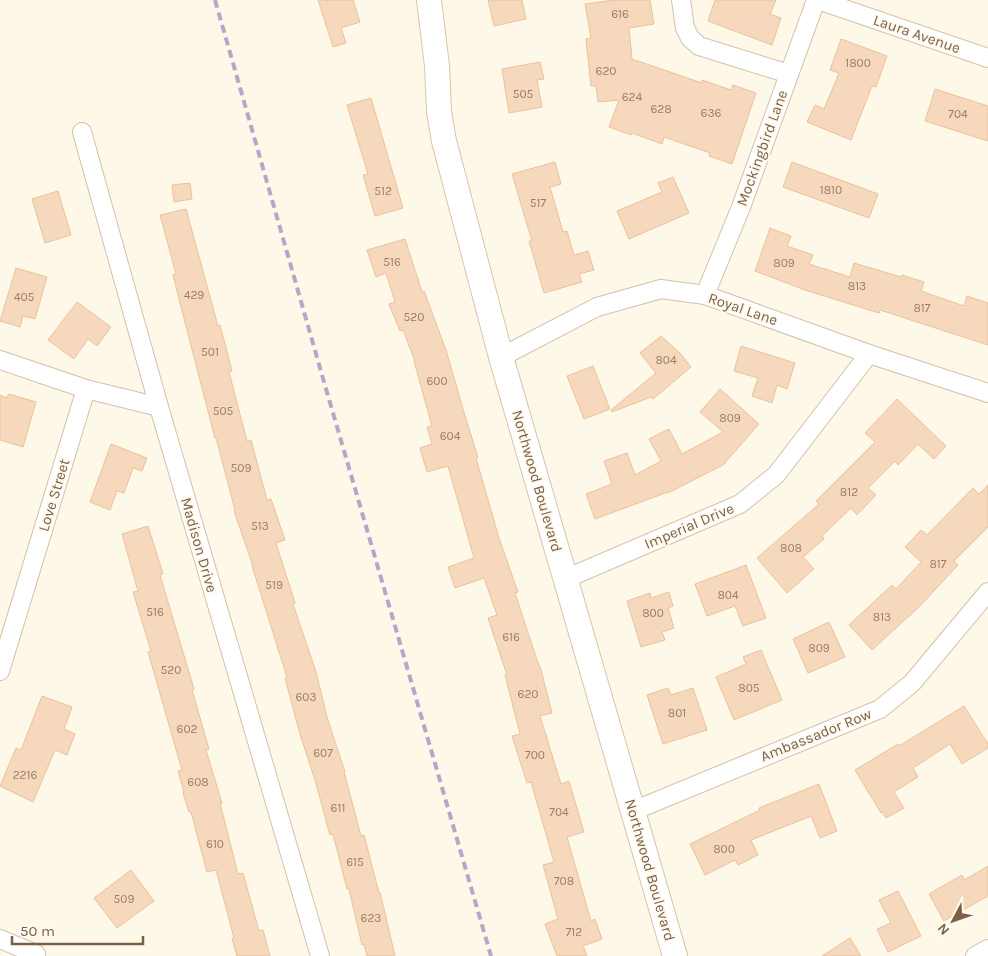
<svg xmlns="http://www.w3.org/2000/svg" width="988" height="956" viewBox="0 0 988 956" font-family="Karla,sans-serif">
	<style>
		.building { fill: #f6d9bd; stroke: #ebc19b }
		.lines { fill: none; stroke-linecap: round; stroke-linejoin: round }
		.street-casing { stroke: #d2c0ab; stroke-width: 20 }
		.secondary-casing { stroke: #d8c3ab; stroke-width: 26 }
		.street { stroke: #fff; stroke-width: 18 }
		.secondary { stroke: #fff; stroke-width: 24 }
		.rail { stroke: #bca3ca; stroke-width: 4; stroke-dasharray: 8 5; stroke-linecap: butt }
		.labels { text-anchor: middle; stroke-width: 4; stroke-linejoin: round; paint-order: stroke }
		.number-label { font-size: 12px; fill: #9a7e65 }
		.street-label { font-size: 15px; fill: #7b6048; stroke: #fffaf0 }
	</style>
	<rect width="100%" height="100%" fill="#fef8e8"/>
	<g class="building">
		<polygon points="318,0 353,0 360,22 341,28 346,43 333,47"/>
		<polygon points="488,0 522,0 526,19 494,26"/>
		<polygon points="614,0 650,0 654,24 629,28 632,59 702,83 702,80 731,90 733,85 756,93 732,164 709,156 710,153 664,137 662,144 632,133 631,135 609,127 619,100 598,102 596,86 591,86 586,39 591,38 585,4"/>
		<polygon points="715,0 776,0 770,14 781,18 772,45 708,21"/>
		<polygon points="841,39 887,56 876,87 872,86 851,140 807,122 815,105 824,109 839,73 830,70"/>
		<polygon points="540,62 544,79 537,80 542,107 509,113 502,69"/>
		<polygon points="935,89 988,106 988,141 925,121"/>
		<polygon points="371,98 403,208 375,216 363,175 368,174 347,105"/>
		<polygon points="555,162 561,184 550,187 563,232 567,231 574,255 588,251 594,270 579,274 582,282 544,293 529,241 532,241 512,174"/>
		<polygon points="792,162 878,194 869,218 783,187"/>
		<polygon points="673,177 689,213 629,239 617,211 662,192 658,183"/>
		<polygon points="190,183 192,199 174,202 172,185"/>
		<polygon points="58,191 71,235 45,243 32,199"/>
		<polygon points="186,209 218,326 220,325 232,371 229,372 247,441 251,440 267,500 271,499 285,540 276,543 295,603 293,604 316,672 327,717 345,772 344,772 361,836 364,835 379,893 380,892 395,956 367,956 364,944 362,945 349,889 347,889 333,834 330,835 315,780 300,734 285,678 287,677 252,566 253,566 234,511 235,510 216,438 215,438 188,334 173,275 176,274 160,215"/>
		<polygon points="770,228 791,236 787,246 813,255 809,264 850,277 854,263 901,277 902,275 924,282 921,291 964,306 967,296 988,303 988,345 880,310 879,313 805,290 755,271"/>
		<polygon points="405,239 422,292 424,291 446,350 465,416 478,457 476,458 499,538 518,592 515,593 539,666 540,666 552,713 540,716 561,784 569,781 584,832 567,837 591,921 595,919 602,939 583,946 587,956 557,956 545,924 558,919 543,865 554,862 531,782 527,783 512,736 520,734 505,675 507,675 488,618 497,615 484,578 455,588 448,567 474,558 448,466 427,472 420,448 432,444 427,427 432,426 414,361 415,361 403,330 400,331 389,304 395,302 386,273 376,277 367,250"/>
		<polygon points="16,268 47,277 35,319 23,316 20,327 0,321"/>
		<polygon points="77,302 111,327 97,346 88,339 74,359 48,340"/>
		<polygon points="661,336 679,352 691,367 653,399 651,397 612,412 611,410 656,373 640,353"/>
		<polygon points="741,346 795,363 787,389 777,385 772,403 752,396 758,378 734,371"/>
		<polygon points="593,366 610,409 584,419 567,376"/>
		<polygon points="720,389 759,424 723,465 668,493 668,492 595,519 586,494 612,484 604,461 627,453 635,475 661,461 649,439 669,429 682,454 723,432 700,412"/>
		<polygon points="9,394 36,402 23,447 0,440 0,395 6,398"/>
		<polygon points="897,399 946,446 934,459 918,444 898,465 895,461 868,488 876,495 857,515 851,508 822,536 824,539 803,557 814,569 787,593 757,558 819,504 816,501 875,442 865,433"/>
		<polygon points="111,444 147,458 142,471 133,468 124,493 117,491 110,510 90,502"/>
		<polygon points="988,485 988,527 954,561 958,565 919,607 872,650 849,625 892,585 896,589 921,562 905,547 921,530 927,535 973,488 979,494"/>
		<polygon points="148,526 163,574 160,575 194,689 192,690 209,749 206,750 222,803 220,803 238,874 243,873 259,931 263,930 270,956 237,956 232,939 234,938 216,870 207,872 191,812 189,812 183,793 184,792 178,771 182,770 148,652 151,651 133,592 138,591 122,534"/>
		<polygon points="746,565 766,618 743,626 735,606 707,616 695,584"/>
		<polygon points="669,592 673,606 668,608 674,628 662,632 665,640 641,647 627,601 650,593 651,598"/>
		<polygon points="829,622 845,657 808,673 793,639"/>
		<polygon points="761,650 782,700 734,720 716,677 746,664 743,657"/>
		<polygon points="668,688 671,695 693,688 707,730 663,744 647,695"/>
		<polygon points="42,696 72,707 64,729 75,734 67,755 55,750 33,802 0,786 16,748 21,750"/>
		<polygon points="964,706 988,744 988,748 962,764 950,744 913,768 918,777 894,792 904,808 886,818 882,812 881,813 855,770 898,744 899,746"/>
		<polygon points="819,784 837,831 820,838 811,816 751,840 758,855 738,865 735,860 705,875 690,844 760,810 759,808"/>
		<polygon points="988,866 988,896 944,921 929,894 962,875 964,880"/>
		<polygon points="131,870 154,901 117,928 94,898"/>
		<polygon points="898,891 921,936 888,952 877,929 891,923 879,900"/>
		<polygon points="850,938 861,956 822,956"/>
	</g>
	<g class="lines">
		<defs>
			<g id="street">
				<polyline points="681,0 685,28 690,38 699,46 789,74"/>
				<polyline points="818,0 988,58"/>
				<polyline points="82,132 159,407 320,956"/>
				<polyline points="705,295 741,207 816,0"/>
				<polyline points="501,357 597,307 661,289 705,295 869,354 988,393"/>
				<polyline points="0,360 86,389 159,407"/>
				<polyline points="565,579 740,504 776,475 869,354"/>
				<polyline points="0,671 86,389"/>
				<polyline points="633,811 880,709 912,683 988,592"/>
				<polyline points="0,939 36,954"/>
				<polyline points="975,956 988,949"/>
			</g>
			<polyline id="secondary" points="429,0 437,66 439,112 444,141 501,357 675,956"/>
		</defs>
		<use href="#street" class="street-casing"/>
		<use href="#secondary" class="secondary-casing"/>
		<use href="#street" class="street"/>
		<use href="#secondary" class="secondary"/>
		<polyline class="rail" points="215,0 324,382 491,956"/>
	</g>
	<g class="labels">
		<g class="number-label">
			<text x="620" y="18">616</text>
			<text x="858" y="67">1800</text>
			<text x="606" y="75">620</text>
			<text x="523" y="98">505</text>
			<text x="632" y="101">624</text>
			<text x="661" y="113">628</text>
			<text x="711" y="117">636</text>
			<text x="958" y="118">704</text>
			<text x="831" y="194">1810</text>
			<text x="383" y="195">512</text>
			<text x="538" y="207">517</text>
			<text x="392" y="266">516</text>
			<text x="784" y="267">809</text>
			<text x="857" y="290">813</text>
			<text x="194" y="299">429</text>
			<text x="24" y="301">405</text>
			<text x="922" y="312">817</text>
			<text x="414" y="321">520</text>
			<text x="210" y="356">501</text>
			<text x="666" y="364">804</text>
			<text x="437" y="385">600</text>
			<text x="223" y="415">505</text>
			<text x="730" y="422">809</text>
			<text x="450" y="440">604</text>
			<text x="241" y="472">509</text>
			<text x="849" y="496">812</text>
			<text x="260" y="530">513</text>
			<text x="791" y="552">808</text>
			<text x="938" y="568">817</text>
			<text x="274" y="589">519</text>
			<text x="728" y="599">804</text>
			<text x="155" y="616">516</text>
			<text x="653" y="617">800</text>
			<text x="882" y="621">813</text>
			<text x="511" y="641">616</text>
			<text x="819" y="652">809</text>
			<text x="171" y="674">520</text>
			<text x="749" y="692">805</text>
			<text x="528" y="698">620</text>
			<text x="306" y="701">603</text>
			<text x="677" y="717">801</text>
			<text x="187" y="733">602</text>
			<text x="323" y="757">607</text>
			<text x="535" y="759">700</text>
			<text x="25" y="779">2216</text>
			<text x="198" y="786">608</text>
			<text x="338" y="812">611</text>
			<text x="559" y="816">704</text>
			<text x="215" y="848">610</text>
			<text x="724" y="853">800</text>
			<text x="355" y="866">615</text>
			<text x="564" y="885">708</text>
			<text x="124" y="903">509</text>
			<text x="371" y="922">623</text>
			<text x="574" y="936">712</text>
		</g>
		<g class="street-label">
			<text transform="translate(917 34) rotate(19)" y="5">Laura Avenue</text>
			<text transform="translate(762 148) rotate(-70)" y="5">Mockingbird Lane</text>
			<text transform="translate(743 309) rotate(19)" y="5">Royal Lane</text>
			<text transform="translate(537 481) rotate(74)" y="5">Northwood Boulevard</text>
			<text transform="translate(54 495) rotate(-73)" y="5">Love Street</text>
			<text transform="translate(689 526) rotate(-23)" y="5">Imperial Drive</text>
			<text transform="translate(199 545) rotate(74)" y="5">Madison Drive</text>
			<text transform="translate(816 735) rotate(-22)" y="5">Ambassador Row</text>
			<text transform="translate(650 870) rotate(74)" y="5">Northwood Boulevard</text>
		</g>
	</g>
	<g transform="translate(953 921) rotate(229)" stroke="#fffaf0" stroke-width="4" paint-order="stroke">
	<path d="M0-4L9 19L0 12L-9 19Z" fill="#7b6048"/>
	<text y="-8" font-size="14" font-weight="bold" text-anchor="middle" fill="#7b6048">N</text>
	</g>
	<path d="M12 936v8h131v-8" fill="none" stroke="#7b6048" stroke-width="2.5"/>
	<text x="20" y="936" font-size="15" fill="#7b6048" stroke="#fffaf0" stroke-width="4" paint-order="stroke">50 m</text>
</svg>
